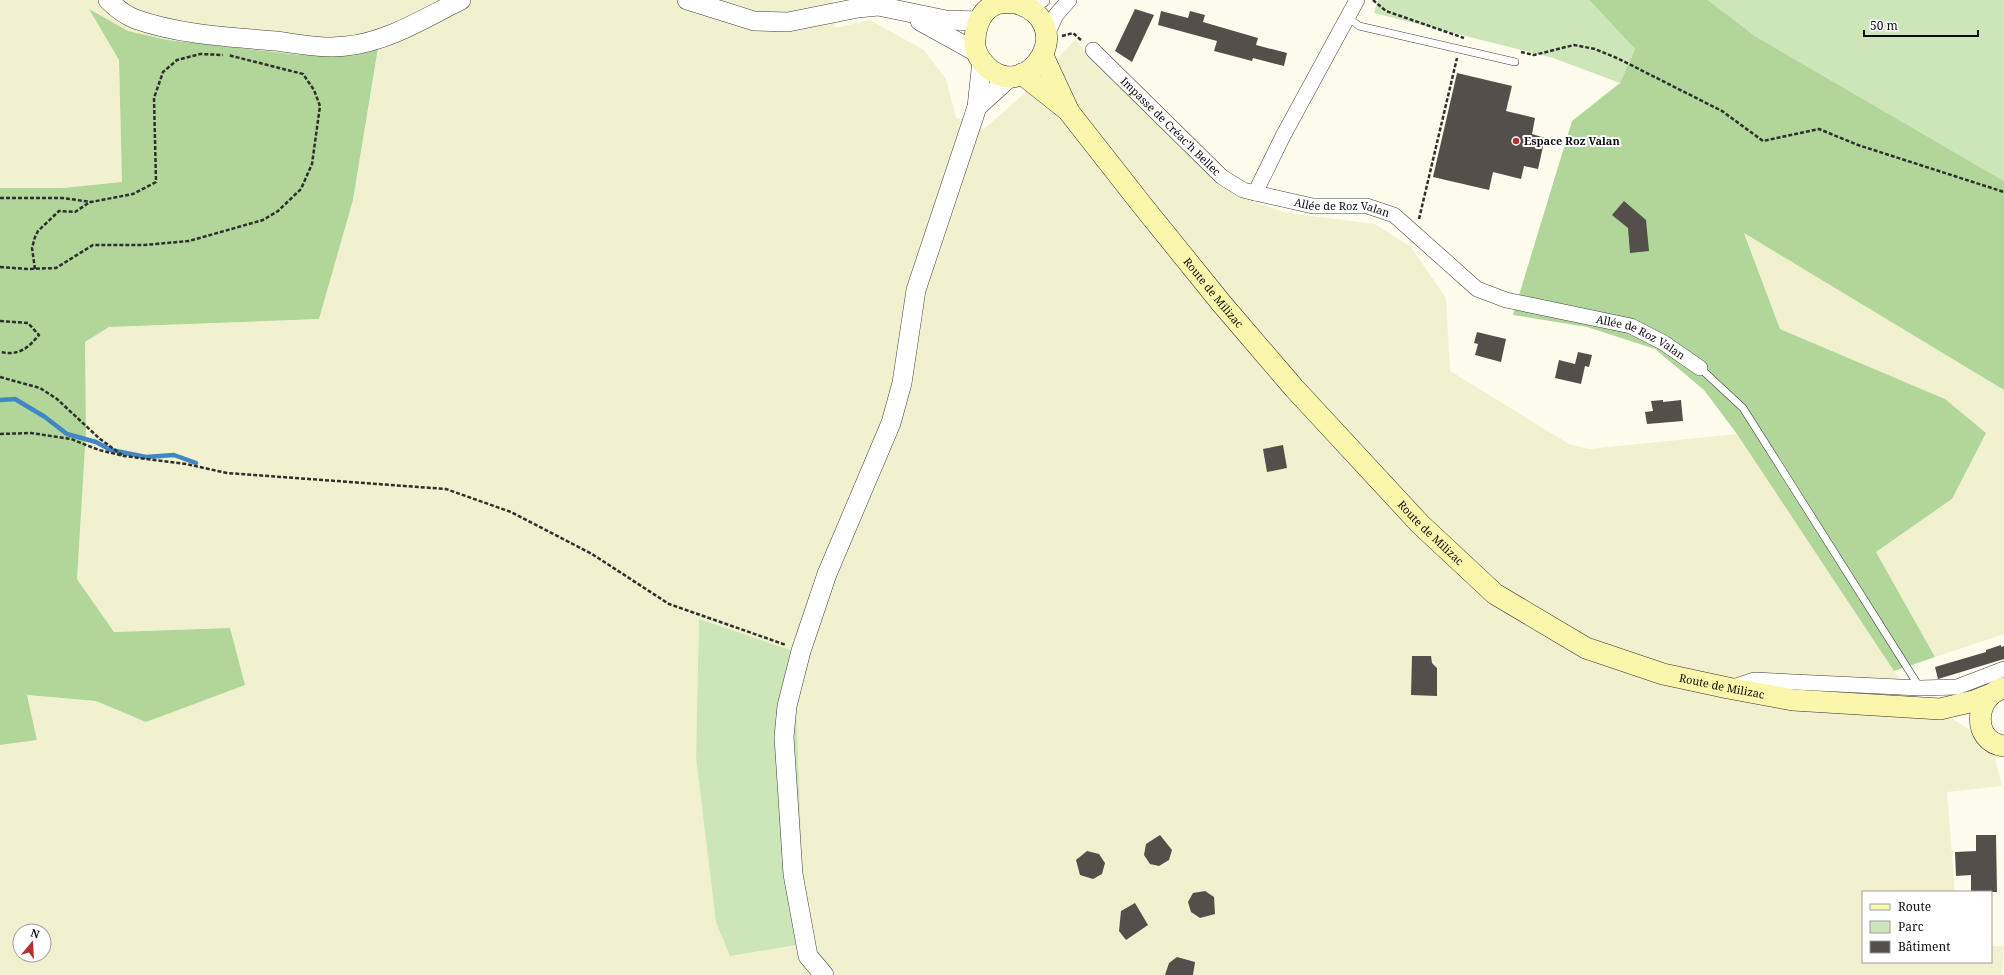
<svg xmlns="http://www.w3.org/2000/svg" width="2004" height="975" viewBox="0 0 2004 975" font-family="'Noto Serif',serif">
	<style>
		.farmland { fill: #f2f1cf; fill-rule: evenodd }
		.green { fill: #cde6b9 }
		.forest { fill: #b1d69a }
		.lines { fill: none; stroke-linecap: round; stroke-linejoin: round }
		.stream { stroke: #4187c4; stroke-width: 4.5 }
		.building { fill: #544f4a }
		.service-casing { stroke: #404040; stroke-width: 8 }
		.minor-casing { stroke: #404040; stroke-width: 16 }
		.tertiary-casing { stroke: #404040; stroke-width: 20 }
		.secondary-casing { stroke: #2f2f2f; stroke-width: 22 }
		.path { stroke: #2f2f2f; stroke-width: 2.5; stroke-dasharray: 4 2; stroke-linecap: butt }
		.service { stroke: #fff; stroke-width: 7 }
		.minor { stroke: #fff; stroke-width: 15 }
		.tertiary { stroke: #fff; stroke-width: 19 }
		.secondary { stroke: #faf6ac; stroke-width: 21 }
		.poi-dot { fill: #b3302e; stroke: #fff; stroke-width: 1.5 }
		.labels { text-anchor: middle; stroke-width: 4; stroke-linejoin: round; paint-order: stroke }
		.street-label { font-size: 11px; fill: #0d0d0d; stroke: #fff }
		.poi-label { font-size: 11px; font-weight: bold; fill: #0d0d0d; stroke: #fff; text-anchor: start }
	</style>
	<rect width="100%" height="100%" fill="#fefced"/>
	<g class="farmland">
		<path d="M0 0H833L835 28 870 20 924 50 946 79 956 117 984 129 1017 100 1075 40 1234 195 1287 213 1375 224 1411 247 1446 298 1450 371 1569 444 1589 449 1737 434 1796 507 1894 671 1913 694 1978 735 1995 758 2002 786 1947 792 1955 892H1863V962H1991V946H2004L2002 975H0V745L37 740 27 695 96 701 146 722 230 628 114 632 77 579 86 432 85 342 109 327 319 319 353 200 378 49 347 56 301 55 168 40 128 31 90 10 119 60 122 183 63 188H0ZM699 620 802 866 814 942 696 757ZM20 931H44V955H20Z"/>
		<polygon points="1744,232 2004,390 2004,634 1935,657 1876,552 1952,499 1945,399 1780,329"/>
	</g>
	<g class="green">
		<polygon points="1378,0 1589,0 1635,49 1620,83 1553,58 1374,13"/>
		<polygon points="1708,0 2004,0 2004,181 1755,36"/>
		<polygon points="699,619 808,656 796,708 802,866 814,942 730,956 716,922 696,757"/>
	</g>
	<g class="forest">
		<polygon points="1589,0 1708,0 1755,36 2004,181 2004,390 1744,233 1780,329 1945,399 1986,433 1952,499 1876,552 1935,657 1894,671 1737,434 1704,390 1655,349 1587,327 1513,315 1572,121 1620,83 1635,49"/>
		<polygon points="89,9 128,31 168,40 301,55 347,56 378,48 353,200 319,319 109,327 85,342 86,432 77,579 114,632 230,628 245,685 146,722 96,701 27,695 37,740 0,745 0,188 63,188 122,182 119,60"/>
	</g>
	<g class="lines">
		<polyline class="stream" points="0,400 15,399 45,417 67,434 96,442 111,450 146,457 174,455 196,463"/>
	</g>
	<g class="building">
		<polygon points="1135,9 1154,15 1132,62 1115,51"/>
		<polygon points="1161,11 1188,18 1190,11 1205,15 1203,22 1258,38 1256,45 1287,53 1284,66 1253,58 1252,61 1214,51 1217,41 1158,25"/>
		<polygon points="1457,73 1512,86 1506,111 1535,118 1532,134 1545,138 1538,169 1524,166 1521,179 1493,172 1489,190 1433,177"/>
		<polygon points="1624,201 1646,220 1649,251 1630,253 1628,228 1612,215"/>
		<polygon points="1477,332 1506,339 1501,362 1475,355 1478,344 1474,343"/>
		<polygon points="1578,352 1592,355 1589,367 1585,366 1581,384 1555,378 1559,360 1575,364"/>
		<polygon points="1663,400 1663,402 1681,400 1683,421 1647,424 1645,412 1653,411 1651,401"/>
		<polygon points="1283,445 1287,468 1267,472 1263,449"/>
		<polygon points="2001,645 2001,647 2004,646 2004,659 1938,679 1935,667 1986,652 1986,650"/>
		<polygon points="1412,656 1431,656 1432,663 1437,668 1437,696 1411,695"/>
		<polygon points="1160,835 1172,850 1169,860 1159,866 1150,864 1144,855 1146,844"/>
		<polygon points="1976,835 1996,835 1997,892 1971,892 1971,875 1956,876 1955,852 1976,851"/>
		<polygon points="1087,851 1099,854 1105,863 1102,874 1093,879 1080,875 1076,860"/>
		<polygon points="1205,891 1214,897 1215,914 1200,918 1191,912 1188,902 1193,893"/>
		<polygon points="1135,903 1148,925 1126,940 1119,931 1121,911"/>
		<polygon points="1177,957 1195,962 1193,975 1165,975 1169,963"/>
	</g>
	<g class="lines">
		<defs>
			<g id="service">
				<polyline points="1348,17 1359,26 1515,62"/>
				<polyline points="1700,368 1743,408 1920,688"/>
			</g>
			<g id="minor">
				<path id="s1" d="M1357 0 1283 136 1255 193 1313 206H1367L1394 215 1477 289 1506 300 1631 326 1664 343 1700 368"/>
				<polyline points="1026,6 1042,0"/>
				<polyline points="1047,35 1056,15 1069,0"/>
				<path id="s2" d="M1093 50 1222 177 1243 190 1255 193"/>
				<polyline points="1730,688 1754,680 1920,688 1957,687 2004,669"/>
			</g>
			<g id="tertiary">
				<path d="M108 0C116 8 125 15 135 19 180 35 230 37 276 41 299 44 324 49 346 46 387 42 425 18 461 0"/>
				<polyline points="687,0 754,21 788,22 858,8 878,6 946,20 979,21"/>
				<polyline points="920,21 976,52"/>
				<polyline points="977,107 1011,76"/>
				<polyline points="824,975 808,956 793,874 784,737 787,706 801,651 827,574 891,423 902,383 916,290 977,107 982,61"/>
			</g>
			<g id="secondary">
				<path d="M1016 3C1081 23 1028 105 987 67 981 61 976 55 975 46 974 31 979 12 994 5 1000 2 1009 3 1016 3Z"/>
				<path id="s3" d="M1043 56 1069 112 1142 205 1222 304 1294 388 1420 524 1495 594 1586 648 1663 674 1728 688 1793 700 1940 709 1974 701 1989 695"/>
				<polyline points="1022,74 1066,109"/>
				<path d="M2004 688C1974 695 1971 742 2004 746"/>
			</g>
		</defs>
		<use href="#service" class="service-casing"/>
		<use href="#minor" class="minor-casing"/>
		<use href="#tertiary" class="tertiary-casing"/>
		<use href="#secondary" class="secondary-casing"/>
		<g class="path">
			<polyline points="1373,0 1386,11 1464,38"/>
			<polyline points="1062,36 1073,33 1082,41"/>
			<polyline points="1521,52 1534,55 1574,45 1595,49 1619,59 1722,111 1763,141 1819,129 1858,145 2004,192"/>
			<polyline points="0,198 63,198 91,202 133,194 156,182 154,98 163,72 177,60 200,54 223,55"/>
			<polyline points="1419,219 1457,58"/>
			<polyline points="0,267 28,269 56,268 93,245 144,245 189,241 263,220 278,211 301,189 312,164 320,106 314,90 303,74 228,55"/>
			<polyline points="35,269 32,248 35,237 38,231 59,211 75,212 90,202"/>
			<path d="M0 321 28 323 39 335C28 348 19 356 0 352"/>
			<polyline points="0,377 40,388 57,399 100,439 122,455"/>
			<polyline points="0,434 31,433 71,439 99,450 124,456 186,464 227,473 446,489 511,512 592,554 669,604 786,645"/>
		</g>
		<use href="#service" class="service"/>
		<use href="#minor" class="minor"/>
		<use href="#tertiary" class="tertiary"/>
		<use href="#secondary" class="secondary"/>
	</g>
	<circle class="poi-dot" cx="1516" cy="141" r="4"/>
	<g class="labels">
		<g class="street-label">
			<text dy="4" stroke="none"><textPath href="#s2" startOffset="109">Impasse de Créac’h Bellec</textPath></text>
			<text dy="4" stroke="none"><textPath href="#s1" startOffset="307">Allée de Roz Valan</textPath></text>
			<text dy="4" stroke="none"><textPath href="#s3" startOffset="293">Route de Milizac</textPath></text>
			<text dy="4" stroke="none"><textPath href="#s1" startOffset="643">Allée de Roz Valan</textPath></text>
			<text dy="4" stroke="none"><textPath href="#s3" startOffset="617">Route de Milizac</textPath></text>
			<text dy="4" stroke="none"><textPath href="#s3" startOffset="953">Route de Milizac</textPath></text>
		</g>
		<g class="poi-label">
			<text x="1524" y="145">Espace Roz Valan</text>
		</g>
	</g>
	<rect x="1862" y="891" width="130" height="72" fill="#ffffff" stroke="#9e9e9e"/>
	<rect x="1870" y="904" width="20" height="6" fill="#faf6ac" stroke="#9e9e9e"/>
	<text x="1898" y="911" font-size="12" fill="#0d0d0d">Route</text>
	<rect x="1870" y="921" width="20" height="12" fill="#cde6b9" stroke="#9e9e9e"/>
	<text x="1898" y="931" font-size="12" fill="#0d0d0d">Parc</text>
	<rect x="1870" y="941" width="20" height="12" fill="#544f4a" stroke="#9e9e9e"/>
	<text x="1898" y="951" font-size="12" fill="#0d0d0d">Bâtiment</text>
	<g transform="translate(32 943) rotate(18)"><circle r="19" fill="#ffffff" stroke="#9e9e9e"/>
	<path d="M0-3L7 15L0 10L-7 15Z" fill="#b3302e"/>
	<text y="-6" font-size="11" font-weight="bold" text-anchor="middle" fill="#0d0d0d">N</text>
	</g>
	<path d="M1864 30v6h114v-6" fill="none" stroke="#0d0d0d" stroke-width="2"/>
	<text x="1870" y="30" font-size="12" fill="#0d0d0d" stroke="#ffffff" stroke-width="3" paint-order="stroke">50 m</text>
</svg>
